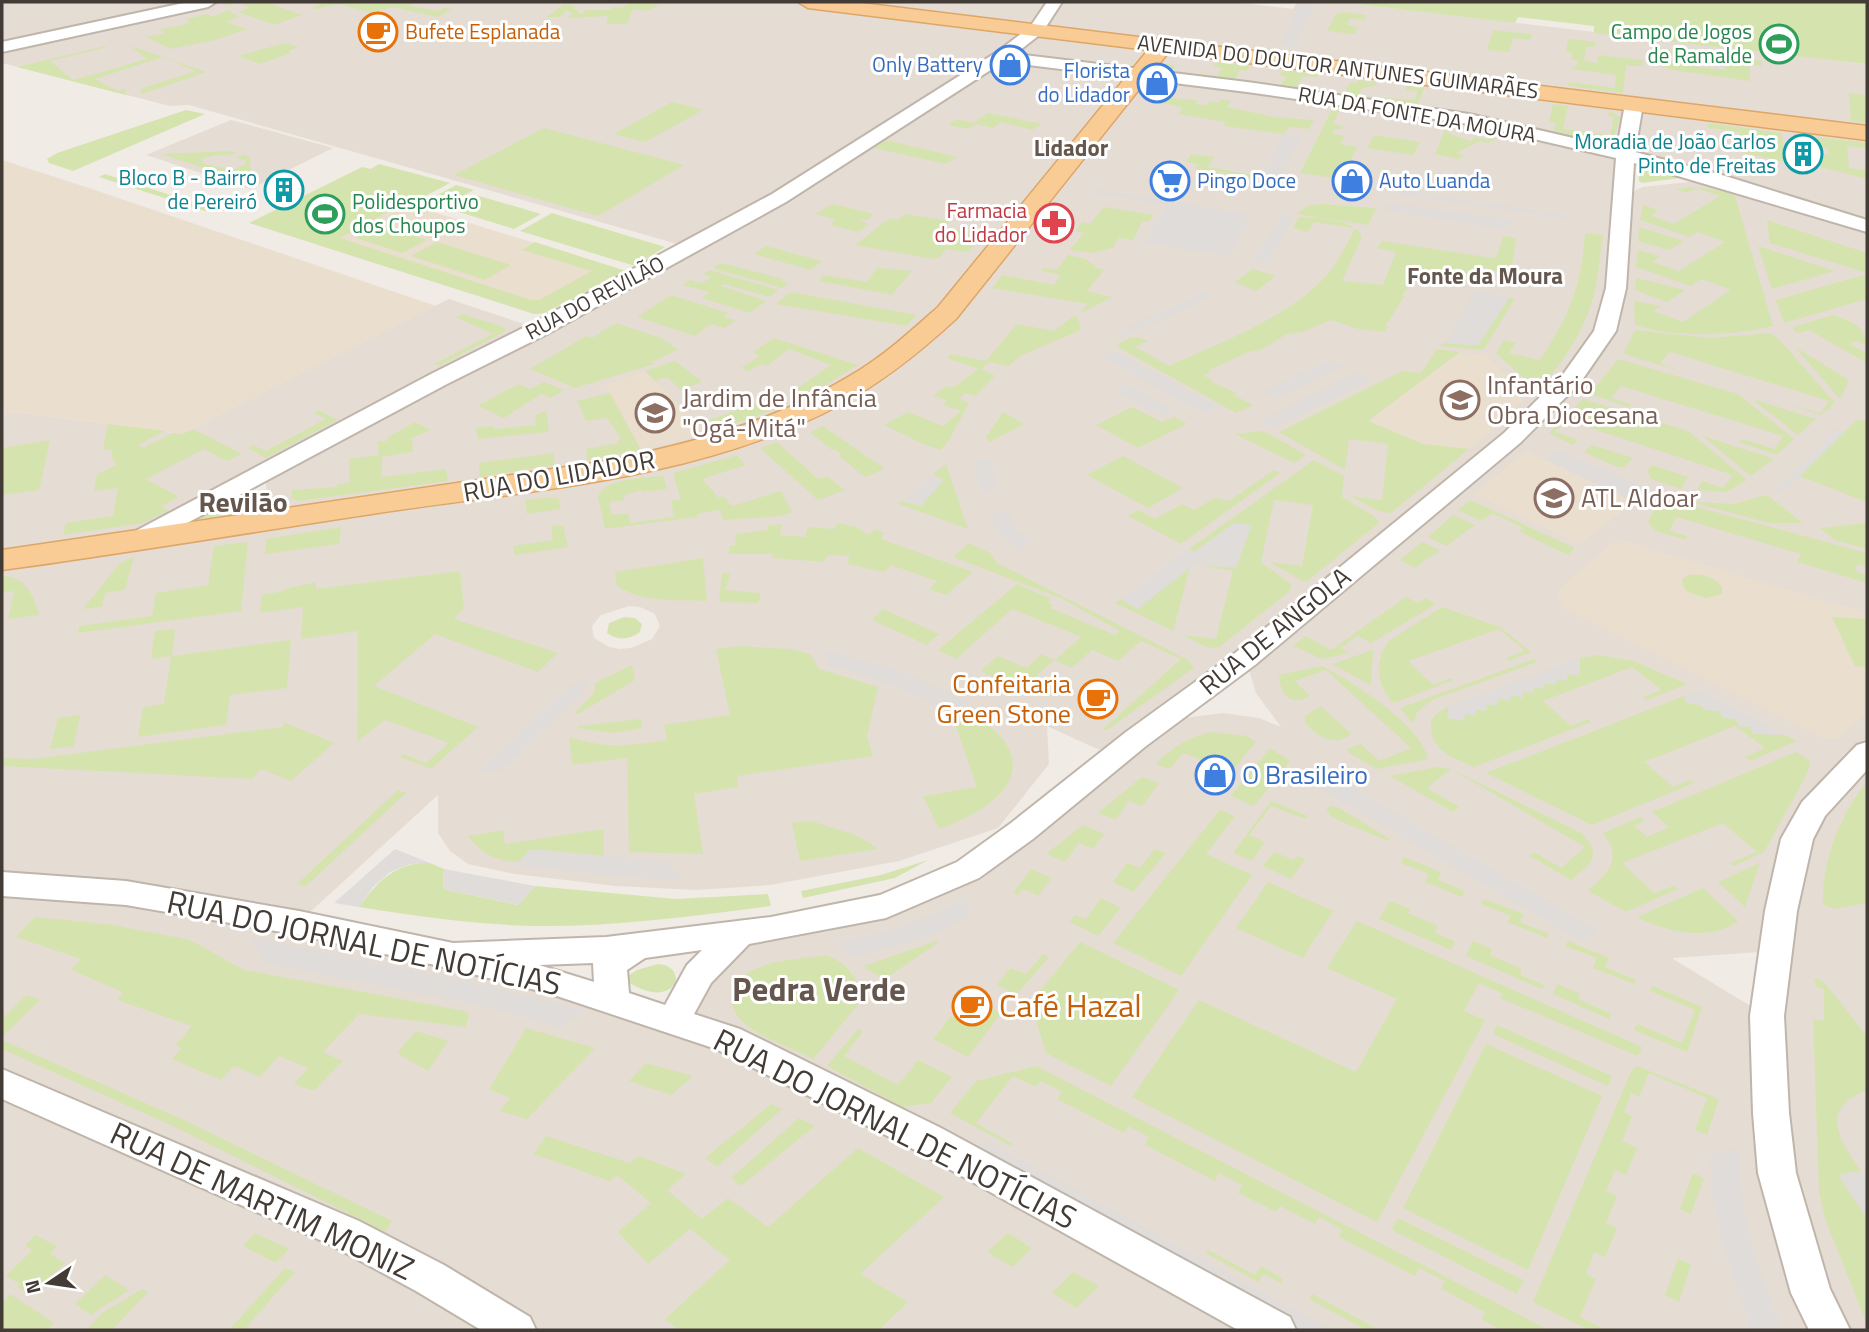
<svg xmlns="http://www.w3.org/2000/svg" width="1869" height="1332" viewBox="0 0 1869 1332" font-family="'Titillium Web',sans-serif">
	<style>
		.residential { fill: #e5dcd3; fill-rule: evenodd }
		.education { fill: #eadecf }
		.green { fill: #d5e4af }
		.parking { fill: #dfdcda }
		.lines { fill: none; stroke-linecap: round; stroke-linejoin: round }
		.minor-casing { stroke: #bfb5ab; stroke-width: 4 }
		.major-casing { stroke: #dda667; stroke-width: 3 }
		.minor { fill: #fff; fill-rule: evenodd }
		.major { fill: #f9cc96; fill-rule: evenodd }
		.labels { text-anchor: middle; stroke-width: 6; stroke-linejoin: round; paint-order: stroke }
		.far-food-label { font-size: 21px; fill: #c56008; stroke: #fff; text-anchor: start }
		.far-leisure-label { font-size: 21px; fill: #27864d; stroke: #fff; text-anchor: end }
		.far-shop-label { font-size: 21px; fill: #366cbe; stroke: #fff; text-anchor: end }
		.far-street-label { font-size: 21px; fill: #433b35; stroke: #fff }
		.far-culture-label { font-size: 21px; fill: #0d838f; stroke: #fff; text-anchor: end }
		.far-health-label { font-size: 21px; fill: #be3a42; stroke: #fff; text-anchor: end }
		.far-neighbourhood-label { font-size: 23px; font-weight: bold; fill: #65574d; stroke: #fff }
		.education-label { font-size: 26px; fill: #785e54; stroke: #fff; text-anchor: start }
		.street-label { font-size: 26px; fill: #433b35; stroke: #fff }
		.food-label { font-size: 26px; fill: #c56008; stroke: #fff; text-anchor: end }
		.shop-label { font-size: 26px; fill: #366cbe; stroke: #fff; text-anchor: start }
		.neighbourhood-label { font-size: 28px; font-weight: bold; fill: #65574d; stroke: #fff }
		.near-street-label { font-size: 32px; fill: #433b35; stroke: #fff }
		.near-food-label { font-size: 32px; fill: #c56008; stroke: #fff; text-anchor: start }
		.near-neighbourhood-label { font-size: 33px; font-weight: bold; fill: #65574d; stroke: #fff }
	</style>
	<rect width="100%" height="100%" fill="#f1ebe5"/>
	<g class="residential">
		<path d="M2 2H1233L1293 9 1297 2H1340L1867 64V1330H2V415L16 412 182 434 449 299 539 329 688 247 189 105 170 106 2 63ZM1625 155 1698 181 1643 187 1625 195ZM266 473 267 521 141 538ZM629 606 640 607 655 614 660 626 652 639 631 648 620 649 609 647 594 638 592 626 601 615ZM1246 660 1256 693 1281 727 1259 718 1223 713 1162 721ZM1047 726 1095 748 1117 754 968 870 771 929 699 974 656 1016 299 922 438 795V833L450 851 468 864 515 874 616 886 696 890 770 885 899 861 998 828 1049 764ZM1775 951 1767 1016 1673 959V958Z"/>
		<polygon points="231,120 333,148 250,189 146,155"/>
	</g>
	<g class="education">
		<polygon points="2,160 86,187 436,306 182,434 16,412 2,415"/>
		<polygon points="406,203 417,207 626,271 538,314 323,246"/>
		<polygon points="1460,352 1485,355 1529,394 1501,424 1469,449 1423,444 1368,421"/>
		<polygon points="645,371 655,381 709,433 641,450 605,384"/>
		<polygon points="1527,451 1635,502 1579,544 1473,494"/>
		<polygon points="1621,540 1867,613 1867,713 1838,738 1826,739 1562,607 1557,595 1562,587 1609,545"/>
	</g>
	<g class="green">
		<polygon points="241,2 227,6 221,3 266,2 302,15 274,25 238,12 249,8"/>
		<path d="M311 2H383L379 4C389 5 404 2 415 2L409 6 439 11 444 8 452 9 438 17 391 7 374 13 338 4 316 9 312 8 320 4Z"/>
		<polygon points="631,2 660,5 646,11 633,9 627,24 606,24 608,16 569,18 572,12 566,11 560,17 547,17 564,4 575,6 574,9 579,10 578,13 583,14 585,10 611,10 613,7 622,8"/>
		<polygon points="1340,2 1867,2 1867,64 1594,33 1594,26 1518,17 1515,23"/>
		<polygon points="228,10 239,17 226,22 248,29 215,40 171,49 146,37 166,33 160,29 191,23 186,19 207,14 212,17"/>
		<polygon points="1344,12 1366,15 1364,20 1350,18 1347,25 1358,27 1354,34 1327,31 1336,14"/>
		<polygon points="1493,30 1532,34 1530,40 1513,38 1509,52 1487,50"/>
		<polygon points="1568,39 1596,42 1595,47 1587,46 1584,61 1597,63 1598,55 1643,60 1642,66 1626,66 1623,93 1568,86 1569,82 1615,88 1616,75 1571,69 1577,65 1578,61 1571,59 1572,53 1566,52"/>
		<polygon points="285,43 299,47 288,51 291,53 260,64 238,56"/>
		<polygon points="105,46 107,47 50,61 73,80 147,59 131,46 206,72 142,94 140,90 143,88 196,71 163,57 95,79 118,91 125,89 126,95 17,67"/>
		<polygon points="1654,48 1673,50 1672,55 1668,55 1668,63 1725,70 1726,61 1714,60 1714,55 1762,61 1762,66 1750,64 1750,81 1672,70 1654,64"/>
		<polygon points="1216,62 1250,66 1247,71 1240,70 1235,79 1281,85 1286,76 1280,75 1283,70 1318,74 1316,77 1303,76 1296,88 1344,95 1350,82 1357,83 1359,80 1377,82 1375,86 1362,88 1359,96 1415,100 1418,91 1405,90 1407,86 1424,88 1417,107 1163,70 1167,64 1175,65 1172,71 1217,76 1222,68 1213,66"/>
		<polygon points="1170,84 1175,84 1169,98 1197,100 1196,104 1207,105 1209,101 1218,103 1221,99 1231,101 1227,107 1274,117 1314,120 1308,129 1289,127 1284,134 1224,126 1225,122 1179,114 1182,107 1156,102"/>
		<polygon points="1849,93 1867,95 1867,123 1851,121"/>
		<polygon points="672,102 703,110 645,142 614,134"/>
		<polygon points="1553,104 1568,106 1563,129 1610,135 1614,117 1608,116 1609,111 1620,117 1613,141 1606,143 1554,131 1556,123 1549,122"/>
		<polygon points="1334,105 1341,106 1333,124 1343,126 1340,130 1335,129 1332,134 1345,136 1340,144 1357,147 1342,179 1300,173"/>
		<polygon points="186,110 205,114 73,171 49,163 47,159 57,153"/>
		<polygon points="988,113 1042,124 1032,130 1001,122 993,128 976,124 968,129 948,125 956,119 973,123"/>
		<polygon points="1448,122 1460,124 1447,133 1471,141 1476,137 1487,140 1498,131 1507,134 1488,143 1480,141 1456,153 1464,156 1459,159 1435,154"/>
		<polygon points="1708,123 1782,133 1783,153 1794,155 1794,162 1805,163 1803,166 1695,142 1695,137 1740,146 1740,132 1708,128"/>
		<polygon points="544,128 684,165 598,216 454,175"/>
		<polygon points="1374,135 1420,142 1413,155 1367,148"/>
		<polygon points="1810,136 1867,143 1867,148 1847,146 1849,168 1867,171 1867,179 1813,165 1812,153 1828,155 1828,148 1811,145"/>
		<polygon points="886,140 957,157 946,164 874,148"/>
		<path d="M229 151 237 153C226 158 216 152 201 160L204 161 201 163 233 170 246 164 244 163 246 161 236 158 243 155 250 157 251 184 161 154Z"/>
		<polygon points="1191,154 1214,157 1208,167 1260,176 1258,179 1195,169 1198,164 1186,162"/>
		<polygon points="379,164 450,183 410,204 405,203 340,238 531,300 539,300 592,271 522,250 535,242 626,271 545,313 534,314 249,223 362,167 371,169"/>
		<polygon points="1639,166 1687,177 1642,183 1639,181"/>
		<polygon points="105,174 211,208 205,211 99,177"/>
		<polygon points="456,185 474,190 442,207 425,202"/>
		<path d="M1696 187 1734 193 1773 326C1731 336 1676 338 1635 325L1634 301 1661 306 1653 311 1683 322 1731 290 1701 279 1691 286 1636 267 1638 250 1660 256 1652 262 1679 271 1725 242 1698 232 1690 237 1640 220 1643 205 1658 210 1651 216 1674 224 1720 196 1696 188 1687 193 1675 189Z"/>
		<polygon points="476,195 541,214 514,229 449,209"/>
		<polygon points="833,204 874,214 868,219 858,220 869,224 858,232 830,225 836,220 815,214"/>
		<polygon points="1320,204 1376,208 1368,225 1296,214 1308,206"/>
		<polygon points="1104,207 1154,215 1149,222 1142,221 1133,240 1119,238 1113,246 1116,247 1092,253 1070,250 1084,233 1075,231 1082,222 1090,224"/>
		<polygon points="552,213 665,247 635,266 520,231"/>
		<polygon points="904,214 950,221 946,227 986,234 968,252 946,249 940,257 933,259 855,245 890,218 898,220"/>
		<path d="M1299 217C1317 218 1354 218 1362 237L1342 281 1383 285 1396 252 1377 248 1382 241 1492 258 1497 256 1503 236 1516 238C1514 251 1514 270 1504 280L1499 272 1482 267 1467 271 1466 276 1473 281C1460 284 1428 283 1416 280L1402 295 1405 296 1385 326 1388 327 1385 332 1358 329 1331 320 1302 332 1285 335 1261 350 1248 352 1209 370 1210 372 1204 376 1213 380 1211 382 1237 393 1234 395 1253 405 1236 413 1116 346C1127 338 1135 334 1148 341L1135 347 1169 366C1220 342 1295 316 1331 270 1340 258 1348 242 1355 228L1314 222 1308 232 1293 228Z"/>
		<polygon points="1767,220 1867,253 1867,273 1770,243"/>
		<polygon points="381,225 427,240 402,253 356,238"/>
		<polygon points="1639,227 1684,241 1669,250 1638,241"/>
		<path d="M1585 233 1603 235C1600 253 1599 272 1595 290 1587 326 1563 365 1537 390L1496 353 1504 340 1516 343 1509 353 1540 360C1570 314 1581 288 1585 233Z"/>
		<polygon points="437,242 511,265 485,280 411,256"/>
		<polygon points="766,246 814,259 822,261 810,270 754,254"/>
		<polygon points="1758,246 1835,271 1772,289"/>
		<polygon points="1068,255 1086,259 1097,268 1104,270 1087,291 1112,297 1079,314 1088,304 992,288 1002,275 1054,285 1061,275 1042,271 1044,268 1057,270"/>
		<polygon points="721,263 783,279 780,281 789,284 782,288 712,268"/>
		<polygon points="877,268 912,271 892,295 819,281 824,275 867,282"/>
		<polygon points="1252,269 1276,276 1256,291 1235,282"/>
		<polygon points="709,270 779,290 769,297 724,284 721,286 766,301 750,313 702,298 710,292 682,285 691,280 702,283 712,277 703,274"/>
		<polygon points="1867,274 1867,299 1784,323 1776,300"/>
		<polygon points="1636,278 1685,290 1667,302 1635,290"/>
		<polygon points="791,292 916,315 907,326 776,304"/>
		<polygon points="671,295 728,313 724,317 736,320 724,328 711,324 695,336 637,317"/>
		<polygon points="1509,298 1515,299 1483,350 1439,346 1444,343 1478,345"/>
		<polygon points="463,314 503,327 506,331 439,366 434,364 493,334 455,317"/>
		<polygon points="1075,315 1081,325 1079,331 1022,355 1008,366 990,362 981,369 995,376 975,396 965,393 959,399 969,403 948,442 940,450 921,443 884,425 908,412 943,426 961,411 943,405 947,400 933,396 946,386 953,388 978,369 947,358 951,354 986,361 1017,324 1054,331"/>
		<path d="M1833 315C1850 320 1867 328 1867 346L1857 341 1849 344 1867 353V363L1809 330 1798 333 1793 330V327Z"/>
		<polygon points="616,323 661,338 678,350 651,362 655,364 575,388 530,369 586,336 592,338"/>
		<polygon points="1635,330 1711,338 1769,333 1779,339 1835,403 1821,415 1786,404 1821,413 1829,401 1670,352 1660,363 1676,370 1627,355 1624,352"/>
		<polygon points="774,338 858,365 807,396 795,390 831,365 789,349 767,366 761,364 749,371 741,368 760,356 753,352"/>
		<polygon points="1795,347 1847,379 1848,383 1840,399"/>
		<polygon points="1437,349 1460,352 1368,421 1423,444 1469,449 1391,513 1378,511 1350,496 1382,500 1388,444 1349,439 1345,470 1279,432 1402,371 1421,373"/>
		<polygon points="1618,359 1738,394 1794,439 1778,454 1774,454 1739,442 1742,439 1775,449 1783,436 1621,386 1611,398 1631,404 1628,407 1590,394"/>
		<polygon points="675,361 699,379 702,382 681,390 667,377 655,381 645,371"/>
		<polygon points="544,382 564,390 551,398 541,394 504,418 478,406 518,384 530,389"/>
		<polygon points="610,393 641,450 587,460 586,449 619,443 618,440 621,439 607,418 586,421 577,401"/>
		<polygon points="1583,399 1688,431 1747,480 1726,492 1697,490 1702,481 1723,488 1733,475 1566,420 1555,432 1578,440 1572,445 1549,433"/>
		<polygon points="1752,399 1816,419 1798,435"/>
		<polygon points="766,400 778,408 720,429 709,420"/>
		<polygon points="1132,407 1162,422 1174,417 1187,424 1138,448 1096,425"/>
		<polygon points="318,410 338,420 266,458 248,448 253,445 266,451 326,419 314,413"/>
		<polygon points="546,411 549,432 478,439 476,428 494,426 495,429 536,425 535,415"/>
		<polygon points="1003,412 1024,424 990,442 986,437"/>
		<polygon points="1858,419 1867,422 1867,502 1799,476"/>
		<polygon points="415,422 431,430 412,438 413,452 382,457 382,477 446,469 448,481 299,501 291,498 292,490 337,487 337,484 349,483 349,459 379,455 378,442 387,441 387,438"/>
		<polygon points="108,424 165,431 138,445 143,448 173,433 182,434 193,429 242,454 227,461 204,449 146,479 179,497 161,506 168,511 143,523 63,535 66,523 113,516 118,488 94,491 97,474 117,465 112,458 112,449 103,450"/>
		<polygon points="823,426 885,469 865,477 839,456 841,454 835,449 832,450 810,432"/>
		<polygon points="1264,431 1306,455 1294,463 1235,434"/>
		<polygon points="1703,436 1774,459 1751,476"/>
		<polygon points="50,440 39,490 2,495 2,448"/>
		<polygon points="777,442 818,479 827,476 845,490 818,500 760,448"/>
		<polygon points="1592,445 1633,458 1624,467 1617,467 1584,452"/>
		<polygon points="553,453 555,465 480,477 479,463"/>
		<path d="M737 455 746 465 702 479 719 498 723 496 732 506 781 491 792 512 781 516 723 520 720 510 697 514V517L605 529 598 497C604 478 645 478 663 476L667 489 643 492 642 490 624 495 625 500 609 502 612 515 628 513 631 523 674 517 671 501 681 499 673 473Z"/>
		<polygon points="1123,456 1183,488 1148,508 1087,475"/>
		<polygon points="1314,460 1344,476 1342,497 1374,516 1379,523 1307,581 1302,581 1270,562 1302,566 1313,505 1274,500 1261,562 1292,585 1289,592 1219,647 1209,648 1182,635 1216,639 1233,571 1200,565 1236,568 1234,524 1194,552 1189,549"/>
		<polygon points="946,464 968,529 899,504 902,501 921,506 943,480 933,474"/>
		<polygon points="1652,465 1688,477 1681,489 1651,479 1647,471"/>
		<polygon points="1274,470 1280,473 1181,544 1128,516 1138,510 1155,519 1182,504 1194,510 1215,498 1229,501"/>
		<polygon points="247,495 249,511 246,513 199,521 195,519 236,496"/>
		<polygon points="1767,495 1803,523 1769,523 1691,502 1734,504"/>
		<polygon points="554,497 559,500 561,509 527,514 525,500"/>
		<polygon points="1470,500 1575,548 1568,555 1518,531 1523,528 1493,513 1481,521 1458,510"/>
		<polygon points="1662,503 1685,504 1867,553 1867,567 1858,564 1855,571 1867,575 1867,583 1797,562 1801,554 1677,517 1669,531 1687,536 1686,540 1656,531 1648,522 1655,508"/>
		<polygon points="1453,515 1475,525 1446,546 1428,537"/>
		<polygon points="837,523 857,527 869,535 875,529 884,533 881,539 973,572 946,595 929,589 937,581 891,565 884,572 848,564 849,556 827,555 824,562 772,558 773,554 728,554 730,546 736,545 735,534 768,530 768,526 782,524 780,535 805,537 808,527 835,529"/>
		<polygon points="1867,523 1867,549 1835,540 1820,528"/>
		<polygon points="563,525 568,547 515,555 513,546 553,540 551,526"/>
		<polygon points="341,527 339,544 265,554 266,539"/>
		<polygon points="248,542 241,611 78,633 79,626 152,616 156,593 208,585 214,546"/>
		<polygon points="1422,542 1440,550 1415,568 1400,560"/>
		<polygon points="969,543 990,553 997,563 1188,660 1194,668 1107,730 1103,729 1181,659 1141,641 1118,661 1092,650 1072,668 1054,660 1021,690 981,671 998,656 1027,668 1041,654 1055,660 1081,637 1012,609 956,659 938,650 1017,584 1051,599 1048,602 1053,605 1050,608 1115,635 1120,631 1061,598 953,557"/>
		<polygon points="134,557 125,590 105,593 102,607 83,609 120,563"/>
		<path d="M703 558 707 601C678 600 642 603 617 586L615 572Z"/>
		<polygon points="1190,567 1173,631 1115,603 1120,599 1138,608"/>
		<polygon points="460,571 464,608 454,619 558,653 538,672 435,634 374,686 478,727 431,769 400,757 403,754 426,763 449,743 385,720 357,742 358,631 301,639 303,607 260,613 262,595 284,591 285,589 316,582 316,589"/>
		<polygon points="722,573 730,574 725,590 761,593 758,603 719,602"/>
		<path d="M1688 575C1701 573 1714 576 1722 587V594L1705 598 1686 591 1681 580Z"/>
		<path d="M2 576C25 576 34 595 39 615L8 619 14 591 2 593Z"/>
		<polygon points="1406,597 1418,603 1426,598 1436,604 1371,643 1357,636 1341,648 1349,653 1322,659 1293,646 1306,636 1331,650"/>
		<path d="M1442 607 1500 627 1531 652 1509 661 1506 658 1525 651 1499 629 1408 661 1433 685 1451 678 1453 680 1394 703C1376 687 1374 661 1389 641Z"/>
		<polygon points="883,609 939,634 927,645 872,620"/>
		<path d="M624 617 635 618 642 624 640 632C630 640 618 641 607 633L609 623Z"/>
		<polygon points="1832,617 1867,619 1867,667 1855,666"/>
		<polygon points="175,629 172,656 291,640 287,688 230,695 226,725 138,737 143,707 164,704 171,656 151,659 155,631"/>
		<path d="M738 646 790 649 810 654 819 669 878 687 867 736 873 756 737 776 738 787 694 794 703 854 629 852 627 758 572 765 569 737C609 749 627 746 667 740L664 725 730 715 716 649Z"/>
		<polygon points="1373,650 1371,685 1332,664"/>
		<path d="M1599 655 1633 661 1687 684 1647 700 1643 697 1662 690 1632 667 1543 701 1571 726 1589 719 1591 722 1474 767C1453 758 1429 750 1431 722L1434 716 1449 706 1448 718 1498 699 1510 701 1511 695 1523 697V691L1545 683 1556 684V679L1568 674 1579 676 1580 658Z"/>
		<polygon points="1534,659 1537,662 1432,700 1417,712 1413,724 1400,708"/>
		<polygon points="632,665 635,680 578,714 574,713 594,693 595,683"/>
		<path d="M1322 666C1352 681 1421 725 1428 759L1377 769 1349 753 1347 749 1361 744 1379 761 1411 748 1326 670 1295 681 1310 696C1291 707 1280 696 1279 675Z"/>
		<path d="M1684 696 1688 704C1705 704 1731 711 1740 726L1750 727 1753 734 1785 735 1797 741 1750 761 1745 757 1765 748 1735 726 1644 762 1673 787 1690 780 1694 783 1592 825 1486 773Z"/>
		<path d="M1321 706 1351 734C1334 748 1317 736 1305 723V716Z"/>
		<path d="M964 713C978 716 990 725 1000 736 1040 782 977 816 939 829L923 796 977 787 952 715Z"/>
		<polygon points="80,715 74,746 50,749 58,718"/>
		<polygon points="641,719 642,728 613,733 577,728 578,726"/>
		<polygon points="283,722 334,743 291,781 261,769 252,779 2,766 2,758 33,759 258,730 283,727"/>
		<path d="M1212 732 1247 736 1256 742 1218 788 1214 786 1226 769 1183 753 1170 769 1155 764C1173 747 1188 737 1212 732Z"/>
		<polygon points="1270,748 1290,761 1254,806 1231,796"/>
		<path d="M1796 752 1810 761 1808 772 1764 852 1733 866 1730 863 1757 852 1723 823 1622 863 1654 893 1674 886 1678 889 1626 912 1588 891C1609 871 1623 860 1603 833L1640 817 1644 821 1634 826 1647 837 1669 827 1652 812Z"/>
		<path d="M1437 767 1451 769 1581 833C1604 855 1591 863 1571 880L1530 856 1534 852 1561 868 1585 847 1451 769 1427 788 1459 807 1453 812 1390 776Z"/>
		<polygon points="1142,777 1159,783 1142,806 1129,801 1115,820 1098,813"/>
		<path d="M1867 782V903L1835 909 1823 905C1821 862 1840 815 1867 782Z"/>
		<polygon points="398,790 406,793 306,886 297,884"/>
		<polygon points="1271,801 1308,816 1305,819 1271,806 1249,835 1265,842 1252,861 1233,853"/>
		<polygon points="1330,806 1339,808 1390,839 1388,841 1333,818 1326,810"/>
		<polygon points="1220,810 1235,816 1206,854 1252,875 1181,976 1113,943"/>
		<polygon points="811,821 858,836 878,849 800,861 792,823"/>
		<polygon points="1083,825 1104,834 1093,849 1079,843 1065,862 1046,854"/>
		<path d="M603 829 604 856 531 849 518 862C497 861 481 854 468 836L503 830 505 844Z"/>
		<polygon points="1155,849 1166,853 1133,892 1113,882 1127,863 1140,868"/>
		<polygon points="1274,852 1294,860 1297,856 1305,859 1291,879 1263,866"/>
		<polygon points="1404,857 1441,872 1438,880 1465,891 1462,897 1425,882 1429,874 1401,863"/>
		<polygon points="928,860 895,878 803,898 801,891 881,875"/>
		<path d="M421 863H430L444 869 443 889 518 905 535 886 676 899 768 894 771 906C692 916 614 927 535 926 477 925 417 916 359 907 376 884 391 866 421 863Z"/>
		<polygon points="1760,863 1745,907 1718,882"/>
		<polygon points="1031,869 1052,878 1038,896 1023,889 1018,895 1013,893"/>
		<polygon points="1268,882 1333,911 1303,958 1236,928"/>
		<path d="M1703 888 1738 921C1710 942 1665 932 1637 917Z"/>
		<polygon points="1101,898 1121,908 1098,936 1070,922 1075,915 1086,919"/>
		<polygon points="1484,899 1524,914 1520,922 1549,934 1547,938 1507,922 1511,916 1481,904"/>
		<polygon points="1390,901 1410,909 1408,913 1438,926 1435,933 1455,941 1451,950 1379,919"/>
		<polygon points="35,917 114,925 190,940 244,970 465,1011 469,1014 466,1027 359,1014 323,1052 343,1061 314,1091 294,1084 308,1068 279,1056 260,1077 234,1066 221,1080 172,1059 182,1048 176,1045 192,1026 117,1000 123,992 71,970 81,959 16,937"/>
		<polygon points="1357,921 1642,1047 1638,1056 1500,998 1502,993 1479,983 1464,1011 1485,1020 1377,1222 1132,1097 1199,1000 1356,1072 1397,999 1327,968"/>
		<polygon points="936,941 938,943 883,980 864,966"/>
		<polygon points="1473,941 1492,949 1490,955 1522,969 1520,975 1544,985 1542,989 1466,956"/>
		<polygon points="1568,941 1609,958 1605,967 1636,980 1634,984 1593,968 1597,958 1565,946"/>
		<polygon points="1080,942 1179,990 1111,1086 1046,1053 1031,1002"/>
		<polygon points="1043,954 1049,957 1016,995 997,985 1010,968 1026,974"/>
		<path d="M827 955C849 965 858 977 861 1001L813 1059C791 1048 763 1039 745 1024 736 1016 730 1006 732 995 740 959 797 960 827 955Z"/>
		<path d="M658 964C670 965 676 970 676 982 665 1000 642 991 628 982V976L637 970Z"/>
		<path d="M1817 978 1825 983 1867 1037V1090C1818 1109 1839 1139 1861 1171L1839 1176 1867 1218V1324L1825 1219 1819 1191 1813 1019 1824 1021V989L1816 987 1814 979Z"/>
		<polygon points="1557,984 1580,994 1578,999 1612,1014 1609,1019 1553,994"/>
		<polygon points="1653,986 1702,1007 1687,1052 1634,1030 1637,1024 1682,1043 1695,1010 1650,991"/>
		<polygon points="26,995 40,1000 2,1037 2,1019"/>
		<polygon points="982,1003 1001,1013 968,1057 933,1039 951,1016 966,1023"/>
		<polygon points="1497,1025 1612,1076 1608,1086 1493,1034"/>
		<polygon points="526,1028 595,1048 527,1119 500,1111 510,1098 489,1089"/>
		<polygon points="858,1029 863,1031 844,1056 898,1085 918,1060 952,1077 931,1103 902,1107 827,1066"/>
		<polygon points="416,1031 448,1041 428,1071 397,1053"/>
		<polygon points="2,1040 184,1120 392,1221 385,1232 177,1128 2,1049"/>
		<polygon points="1486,1044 1602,1096 1528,1270 1403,1208"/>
		<polygon points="646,1063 693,1076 671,1095 629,1081"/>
		<polygon points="1036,1066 1549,1330 1502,1330 1482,1320 1485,1312 1441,1289 1445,1281 1419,1268 1415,1276 1339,1237 1342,1229 1319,1217 1315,1224 1280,1206 1276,1212 1238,1193 1242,1185 1219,1173 1215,1181 1145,1145 1149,1137 1128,1126 1124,1133 1057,1099 1062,1092 1041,1081 1036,1087 1013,1076 976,1123 1013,1144 1011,1146 950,1113 976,1081"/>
		<polygon points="1637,1066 1719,1099 1707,1135 1695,1130 1707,1098 1649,1073 1639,1097 1631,1093 1624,1112 1632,1116 1622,1141 1637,1148 1626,1175 1615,1170 1606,1191 1617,1196 1606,1223 1617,1228 1605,1257 1594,1252 1586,1274 1596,1279 1580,1317 1606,1330 1589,1330 1533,1302 1627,1081 1632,1070"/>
		<polygon points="771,1104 782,1109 717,1167 705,1158"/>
		<polygon points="799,1118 815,1126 741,1186 731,1178"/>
		<polygon points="546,1136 630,1163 639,1156 686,1174 667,1190 702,1219 728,1198 768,1227 858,1148 944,1197 860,1274 908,1302 879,1330 806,1330 802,1328 799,1330 679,1330 665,1319 730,1260 690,1229 648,1264 618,1232 651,1203 617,1175 610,1181 533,1154"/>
		<polygon points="1693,1173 1704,1178 1691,1214 1680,1209"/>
		<polygon points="1398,1218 1523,1280 1517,1294 1392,1230"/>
		<polygon points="255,1233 289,1249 276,1263 243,1246"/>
		<polygon points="1008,1233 1032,1248 1013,1267 987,1252"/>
		<polygon points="35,1235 57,1246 50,1254 65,1263 31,1296 17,1287 20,1284 6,1276 32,1250 25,1246"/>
		<polygon points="1208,1250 1255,1275 1261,1266 1283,1279 1281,1283 1263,1274 1258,1282 1206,1253"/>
		<polygon points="1678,1259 1691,1264 1679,1302 1665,1295"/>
		<polygon points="285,1268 295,1272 244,1330 229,1330"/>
		<polygon points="1073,1272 1099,1286 1076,1308 1052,1293"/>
		<polygon points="105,1275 129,1290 91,1315 75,1304"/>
		<polygon points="142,1289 148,1292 112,1330 86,1330 101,1314"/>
		<polygon points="10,1294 54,1323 47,1330 2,1330 2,1303"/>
		<polygon points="1312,1294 1380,1330 1366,1330 1309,1299"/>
	</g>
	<g class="parking">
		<polygon points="1300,2 1316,3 1293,47 1281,44"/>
		<polygon points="1284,134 1303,137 1277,178 1260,176"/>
		<polygon points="1094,189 1248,214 1244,221 1248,224 1227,256 1143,242 1168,205 1091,193"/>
		<polygon points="1402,190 1571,216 1571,219 1395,194"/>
		<polygon points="1386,203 1513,220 1505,229 1499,228 1387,211"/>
		<polygon points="1282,214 1293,217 1267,263 1253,261"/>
		<polygon points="1476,290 1509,298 1478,346 1446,343"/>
		<polygon points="1206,291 1210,297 1130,334 1117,333"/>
		<polygon points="1117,352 1217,406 1206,414 1100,356"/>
		<polygon points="1328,361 1344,365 1276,399 1263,392"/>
		<polygon points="1360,371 1369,381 1272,428 1261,421"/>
		<polygon points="1126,384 1177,412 1159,415 1118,393"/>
		<polygon points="1836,429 1845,432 1784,492 1773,492"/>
		<polygon points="1556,450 1660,494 1635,502 1544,459"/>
		<polygon points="974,460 991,460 996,487 980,492"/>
		<polygon points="933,475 943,481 922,505 902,501"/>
		<polygon points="1009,512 1016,529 1031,543 1018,552 999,533 989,514"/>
		<polygon points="1234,523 1252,525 1236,568 1196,563 1138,609 1120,599 1189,549 1194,552"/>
		<polygon points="820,649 897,669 967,702 951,711 880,680 829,665 825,653"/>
		<polygon points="1580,658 1580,676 1568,674 1567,681 1557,679 1556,685 1545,683 1544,689 1534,687 1534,693 1523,692 1523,698 1511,695 1510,701 1499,699 1497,706 1487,704 1486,711 1476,710 1475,716 1465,714 1464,721 1447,718 1449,706"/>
		<polygon points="587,679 583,693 503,769 476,773 570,686"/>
		<polygon points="1699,690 1785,735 1753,734 1749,726 1740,727 1735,719 1723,718 1719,711 1704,710 1700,704 1688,704 1684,696"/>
		<polygon points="1320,769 1597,930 1584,943 1306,780"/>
		<polygon points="395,849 430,863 410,864 390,872 373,887 359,907 334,903"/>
		<polygon points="531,849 669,862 680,880 625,877 516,865"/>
		<polygon points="444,869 535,886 519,905 443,889"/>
		<polygon points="966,897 969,915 933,935 853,958 835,943 896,928 937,913"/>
		<polygon points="250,937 471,983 584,1010 560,1028 488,1007 265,963"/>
		<polygon points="987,1141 1331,1330 1287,1330 957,1150"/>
		<polygon points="1740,1149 1741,1186 1747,1224 1755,1258 1782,1330 1751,1330 1724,1248 1713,1206 1710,1154"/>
		<polygon points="1861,1171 1867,1180 1867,1218 1838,1175"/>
	</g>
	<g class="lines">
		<defs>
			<g id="minor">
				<polygon points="188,2 216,2 208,7 2,52 2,42"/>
				<path d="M1047 2H1062L1042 33 1015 54 1247 82 1469 114 1617 148 1625 104 1634 99 1643 104 1635 152 1722 175 1867 220V232L1634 163 1626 288 1616 331 1580 383 1520 443 1255 665 1146 746 1033 839 979 878 886 918 749 944 711 983 694 1014 740 1029 941 1128 1290 1317 1296 1330H1238L915 1150 716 1049 551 994 453 969 299 935 126 905 2 896V872L126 881 299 911 453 943 606 937 771 917 880 895 957 862 1011 823 1126 732 1235 653 1504 433 1564 373 1594 331 1606 288 1616 158 1469 124 1247 92 1003 62 786 202 547 334 447 384 148 544 139 547 130 544 126 539 130 534 431 374 531 324 772 194 997 52 1030 27ZM702 950 687 965 665 1005 629 993 627 970 645 958ZM593 963 594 982 539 965Z"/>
				<polygon points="1867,742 1867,770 1825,816 1813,839 1797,911 1784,1016 1789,1113 1796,1173 1830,1289 1850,1330 1809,1330 1791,1293 1758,1173 1753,1113 1750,1016 1765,911 1781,839 1802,802 1857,745"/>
				<polygon points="2,1069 359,1221 444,1265 530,1317 536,1330 481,1330 416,1291 331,1245 2,1099"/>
			</g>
			<path id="major" d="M798 2H853L1867 126V140L1168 53 956 319C920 352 882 383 838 406 698 480 531 490 378 513 252 532 127 553 2 570V550L600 462C691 444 778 421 858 371 887 353 912 330 938 307L1148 50 808 8Z"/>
		</defs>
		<use href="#minor" class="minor-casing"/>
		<use href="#major" class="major-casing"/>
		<use href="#minor" class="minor"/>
		<use href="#major" class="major"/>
	</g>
	<defs>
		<symbol id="cafe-ring" viewBox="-11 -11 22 22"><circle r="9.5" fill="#fff" stroke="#e8710a" stroke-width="1.5"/><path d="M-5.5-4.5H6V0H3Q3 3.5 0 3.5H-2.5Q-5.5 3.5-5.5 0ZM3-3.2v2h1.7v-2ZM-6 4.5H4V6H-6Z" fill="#e8710a"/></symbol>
		<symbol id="stadium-ring" viewBox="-11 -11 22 22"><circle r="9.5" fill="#fff" stroke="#2e9e5b" stroke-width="1.5"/><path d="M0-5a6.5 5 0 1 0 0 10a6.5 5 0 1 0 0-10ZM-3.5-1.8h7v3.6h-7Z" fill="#2e9e5b"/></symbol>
		<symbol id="shop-ring" viewBox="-11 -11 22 22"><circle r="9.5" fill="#fff" stroke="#3f7fe0" stroke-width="1.5"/><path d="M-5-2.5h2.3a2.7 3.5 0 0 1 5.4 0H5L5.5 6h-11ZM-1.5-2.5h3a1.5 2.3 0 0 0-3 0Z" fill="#3f7fe0"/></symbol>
		<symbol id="building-ring" viewBox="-11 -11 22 22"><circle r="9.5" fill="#fff" stroke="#0f9aa8" stroke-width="1.5"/><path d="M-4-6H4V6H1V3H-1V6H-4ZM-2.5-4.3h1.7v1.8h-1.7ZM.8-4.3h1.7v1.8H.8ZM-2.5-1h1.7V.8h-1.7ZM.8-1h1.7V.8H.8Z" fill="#0f9aa8"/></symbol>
		<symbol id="supermarket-ring" viewBox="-11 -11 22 22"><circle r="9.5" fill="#fff" stroke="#3f7fe0" stroke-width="1.5"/><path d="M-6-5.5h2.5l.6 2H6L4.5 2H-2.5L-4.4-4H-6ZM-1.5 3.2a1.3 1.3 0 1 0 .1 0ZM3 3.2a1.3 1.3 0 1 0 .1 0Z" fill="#3f7fe0"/></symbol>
		<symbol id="pharmacy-ring" viewBox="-11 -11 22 22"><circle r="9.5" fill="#fff" stroke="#e0444e" stroke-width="1.5"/><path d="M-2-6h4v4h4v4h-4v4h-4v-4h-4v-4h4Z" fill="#e0444e"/></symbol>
		<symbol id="school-ring" viewBox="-11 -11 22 22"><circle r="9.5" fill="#fff" stroke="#8d6e63" stroke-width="1.5"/><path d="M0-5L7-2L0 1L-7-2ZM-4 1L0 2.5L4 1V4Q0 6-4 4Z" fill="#8d6e63"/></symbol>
	</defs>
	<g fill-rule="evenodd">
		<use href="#cafe-ring" x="356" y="10" width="44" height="44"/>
		<use href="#stadium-ring" x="1757" y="22" width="44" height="44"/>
		<use href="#shop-ring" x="988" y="43" width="44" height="44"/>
		<use href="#shop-ring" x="1135" y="61" width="44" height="44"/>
		<use href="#building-ring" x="1781" y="132" width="44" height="44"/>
		<use href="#supermarket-ring" x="1148" y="159" width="44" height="44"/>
		<use href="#shop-ring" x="1330" y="159" width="44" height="44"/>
		<use href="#building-ring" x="262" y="168" width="44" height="44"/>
		<use href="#stadium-ring" x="303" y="192" width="44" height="44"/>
		<use href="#pharmacy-ring" x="1032" y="201" width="44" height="44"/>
		<use href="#school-ring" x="1438" y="378" width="44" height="44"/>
		<use href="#school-ring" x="633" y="391" width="44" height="44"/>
		<use href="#school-ring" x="1532" y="476" width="44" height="44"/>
		<use href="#cafe-ring" x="1076" y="677" width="44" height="44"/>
		<use href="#shop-ring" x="1193" y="753" width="44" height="44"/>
		<use href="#cafe-ring" x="950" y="984" width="44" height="44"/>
	</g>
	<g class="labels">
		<g class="far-food-label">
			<text x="405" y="39">Bufete Esplanada</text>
		</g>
		<g class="far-leisure-label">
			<text x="1752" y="39">Campo de Jogos<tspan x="1752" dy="24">de Ramalde</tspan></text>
			<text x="352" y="209" text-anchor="start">Polidesportivo<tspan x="352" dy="24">dos Choupos</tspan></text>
		</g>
		<g class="far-shop-label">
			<text x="983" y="72">Only Battery</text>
			<text x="1130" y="78">Florista<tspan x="1130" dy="24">do Lidador</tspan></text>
			<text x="1197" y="188" text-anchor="start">Pingo Doce</text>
			<text x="1379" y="188" text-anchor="start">Auto Luanda</text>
		</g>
		<g class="far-street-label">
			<text transform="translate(1338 67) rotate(7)" y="7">AVENIDA DO DOUTOR ANTUNES GUIMARÃES</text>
			<text transform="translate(1417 115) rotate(10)" y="7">RUA DA FONTE DA MOURA</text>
			<text transform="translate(595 298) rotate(-28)" y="7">RUA DO REVILÃO</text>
		</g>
		<g class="far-culture-label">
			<text x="1776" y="149">Moradia de João Carlos<tspan x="1776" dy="24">Pinto de Freitas</tspan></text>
			<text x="257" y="185">Bloco B - Bairro<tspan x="257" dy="24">de Pereiró</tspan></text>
		</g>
		<g class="far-health-label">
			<text x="1027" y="218">Farmacia<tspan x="1027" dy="24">do Lidador</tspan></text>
		</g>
		<g class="far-neighbourhood-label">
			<text x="1071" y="156">Lidador</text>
			<text x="1485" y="284">Fonte da Moura</text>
		</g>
		<g class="education-label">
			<text x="1487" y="394">Infantário<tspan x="1487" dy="30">Obra Diocesana</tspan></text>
			<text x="682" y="407">Jardim de Infância<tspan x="682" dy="30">"Ogá-Mitá"</tspan></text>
			<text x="1581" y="507">ATL Aldoar</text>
		</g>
		<g class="street-label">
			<text transform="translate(559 476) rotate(-10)" y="9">RUA DO LIDADOR</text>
			<text transform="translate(1275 631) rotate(-39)" y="9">RUA DE ANGOLA</text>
		</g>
		<g class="food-label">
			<text x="1071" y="693">Confeitaria<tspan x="1071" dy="30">Green Stone</tspan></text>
		</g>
		<g class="shop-label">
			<text x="1242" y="784">O Brasileiro</text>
		</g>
		<g class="neighbourhood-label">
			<text x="243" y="512">Revilão</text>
		</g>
		<g class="near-street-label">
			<text transform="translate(364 943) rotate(12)" y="11">RUA DO JORNAL DE NOTÍCIAS</text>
			<text transform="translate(895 1129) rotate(27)" y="11">RUA DO JORNAL DE NOTÍCIAS</text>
			<text transform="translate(262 1201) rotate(25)" y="11">RUA DE MARTIM MONIZ</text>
		</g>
		<g class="near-food-label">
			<text x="999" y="1017">Café Hazal</text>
		</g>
		<g class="near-neighbourhood-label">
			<text x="819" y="1001">Pedra Verde</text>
		</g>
	</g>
	<rect width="1869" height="1332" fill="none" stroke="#433b35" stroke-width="7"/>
	<g transform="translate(49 1283) rotate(257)" stroke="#ffffff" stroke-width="5" paint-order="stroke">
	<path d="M0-5L12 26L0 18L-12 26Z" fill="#433b35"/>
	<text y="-10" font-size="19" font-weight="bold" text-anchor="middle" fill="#433b35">N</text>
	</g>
</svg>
